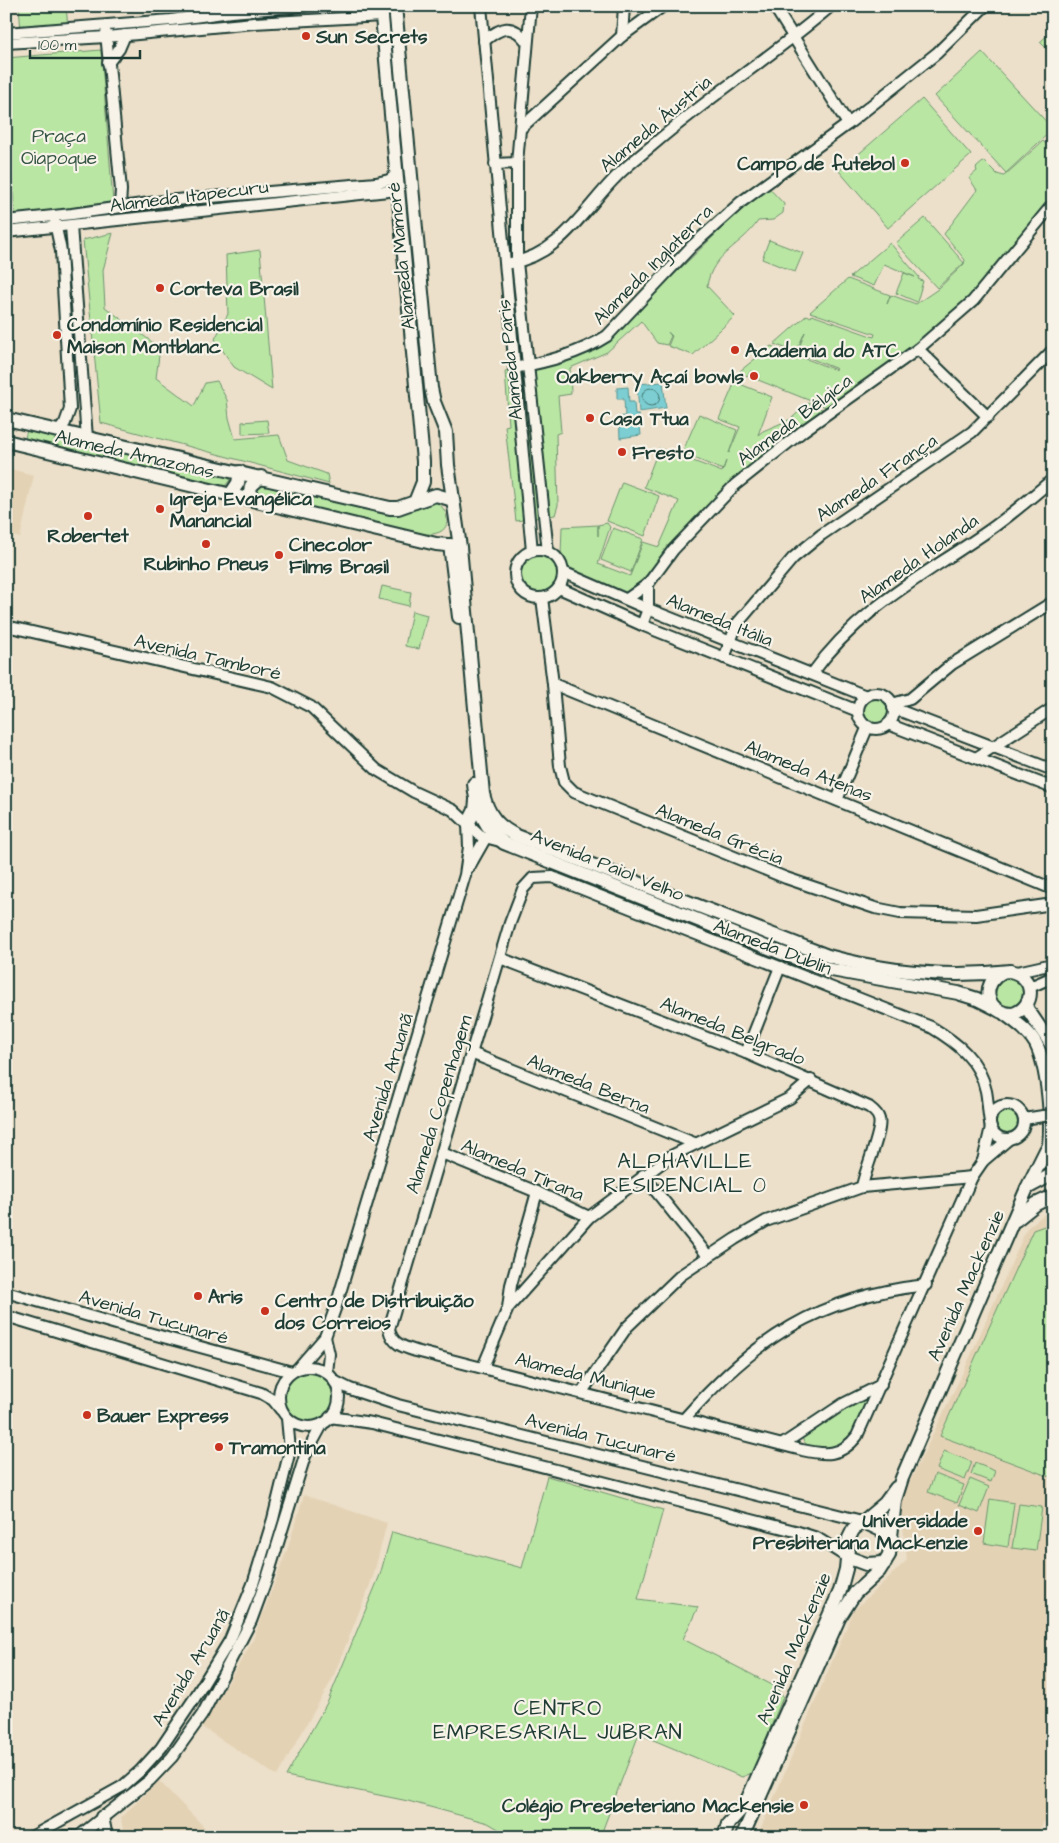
<svg xmlns="http://www.w3.org/2000/svg" width="1059" height="1843" viewBox="0 0 1059 1843" font-family="'Architects Daughter',sans-serif">
	<style>
		.built { fill: #e4d2b5 }
		.green { fill: #bae6a4; stroke: #6c926c }
		.water { fill: #7cced2; stroke: #579493 }
		.lines { fill: none; stroke-linecap: round; stroke-linejoin: round }
		.shore { stroke: #447773; stroke-width: 1 }
		.minor-casing { stroke: #1f3d34; stroke-width: 14 }
		.major-casing { stroke: #1f3d34; stroke-width: 16 }
		.minor { stroke: #f7f3e8; stroke-width: 10 }
		.major { stroke: #f7f3e8; stroke-width: 12 }
		.minor-bridge-casing { stroke: #1f3d34; stroke-width: 14; stroke-linecap: butt }
		.minor-bridge { stroke: #f7f3e8; stroke-width: 10 }
		.poi-dot { fill: #c8321e; stroke: #f7f3e8; stroke-width: 2 }
		.labels { text-anchor: middle; stroke-width: 4.5; stroke-linejoin: round; paint-order: stroke }
		.poi-label { font-size: 19px; font-weight: bold; fill: #1f3d34; stroke: #f7f3e8; text-anchor: start }
		.street-label { font-size: 19px; fill: #1f3d34; stroke: #f7f3e8 }
		.park-label { font-size: 19px; fill: #365645; stroke: #f7f3e8 }
		.quarter-label { font-size: 21px; letter-spacing: 1px; fill: #1f3d34; stroke: #f7f3e8 }
	</style>
	<rect width="100%" height="100%" fill="#ece0ca"/>
	<filter id="ink" filterUnits="userSpaceOnUse"><feTurbulence type="fractalNoise" baseFrequency=".02" numOctaves="2"/><feDisplacementMap in="SourceGraphic" scale="10" xChannelSelector="R" yChannelSelector="G"/><feConvolveMatrix kernelMatrix="1 2 1 2 8 2 1 2 1" color-interpolation-filters="sRGB"/></filter>
	<g filter="url(#ink)">
		<g class="built">
			<polygon points="6,468 34,475 20,538 6,534"/>
			<polygon points="1053,1207 1053,1807 1035,1837 757,1837 854,1610 907,1560 900,1502 966,1366 1027,1228"/>
			<polygon points="304,1495 387,1523 373,1577 332,1680 277,1776 202,1727 252,1642 287,1550"/>
			<polygon points="159,1781 214,1837 145,1837 123,1831 121,1817"/>
		</g>
		<g class="green">
			<polygon points="19,6 66,6 68,28 21,31"/>
			<polygon points="1053,30 1053,55 1040,42"/>
			<polygon points="101,50 113,202 15,216 6,104 6,58"/>
			<polygon points="982,52 1053,129 1006,173 935,96"/>
			<polygon points="922,99 971,155 888,228 839,171"/>
			<polygon points="1043,141 1053,151 1053,196 983,282 932,333 831,409 758,380 760,374 751,371 747,376 740,371 771,346 836,370 837,369 797,353 805,332 796,352 774,344 807,315 811,317 812,315 874,337 875,334 810,312 848,279 890,295 887,304 891,295 916,304 938,289 964,264 965,260 944,234 977,190 969,178 977,171 976,168 984,161 997,174 1004,176"/>
			<path d="M766 185 784 204 783 213 773 220 758 221C742 246 712 253 707 286L735 316 693 355 668 346 672 336 668 332 671 336 667 345 657 343 641 321 607 352 570 368 571 394 558 396 561 432 556 434 558 505 555 515 516 521 505 426 509 425 505 371 553 364 603 344Z"/>
			<polygon points="925,218 964,263 937,288 896,243"/>
			<polygon points="113,233 103,270 105,307 160,348 156,378 194,406 205,383 217,381 227,400 229,418 235,439 279,435 288,460 327,474 329,484 101,423 83,240"/>
			<polygon points="769,240 803,253 795,272 762,259"/>
			<polygon points="890,243 919,277 918,279 923,281 917,302 896,293 904,273 915,277 884,264 874,286 850,277"/>
			<polygon points="260,250 272,390 234,367 215,339 228,314 226,255"/>
			<polygon points="735,382 772,397 758,435 763,431 791,419 808,403 827,411 683,534 630,593 622,594 572,573 561,555 562,527 598,525 598,536 598,525 607,523 610,527 598,564 630,576 643,542 659,547 679,501 644,487 659,448 722,472 726,461 723,470 682,453 699,414 737,430 729,453 740,427 719,419"/>
			<polygon points="267,420 269,433 242,434 242,422"/>
			<polygon points="27,430 224,473 230,480 224,487 28,441 25,438"/>
			<polygon points="622,482 659,496 645,536 607,521"/>
			<path d="M265 485 397 514 434 500C447 507 454 528 437 533 431 535 423 534 417 534L256 495 255 487Z"/>
			<polygon points="613,528 643,539 631,572 601,560"/>
			<circle cx="539" cy="574" r="19"/>
			<polygon points="382,586 411,592 409,606 379,599"/>
			<polygon points="412,611 427,615 419,649 405,646"/>
			<circle cx="876" cy="711" r="13"/>
			<path d="M1011 975 1027 989 1019 1008H1002C990 994 993 981 1011 975Z"/>
			<circle cx="1006" cy="1123" r="13"/>
			<polygon points="1053,1223 1053,1478 940,1436 1033,1230"/>
			<circle cx="308" cy="1397" r="25"/>
			<path d="M865 1397 870 1400 855 1436 831 1452C821 1449 806 1449 802 1438L810 1430Z"/>
			<polygon points="944,1451 972,1462 965,1480 937,1469"/>
			<polygon points="975,1463 995,1471 991,1482 971,1474"/>
			<polygon points="935,1474 964,1485 957,1503 928,1492"/>
			<polygon points="547,1476 663,1510 638,1599 698,1607 683,1639 776,1687 783,1697 752,1773 742,1777 639,1734 600,1837 512,1837 488,1823 408,1801 286,1776 328,1701 380,1575 392,1532 522,1568"/>
			<polygon points="970,1479 989,1487 979,1513 959,1505"/>
			<polygon points="990,1499 1014,1503 1008,1547 984,1543"/>
			<polygon points="1019,1504 1042,1507 1036,1551 1012,1548"/>
		</g>
		<g class="water">
			<polygon points="663,382 666,408 639,412 637,384"/>
			<polygon points="628,387 629,402 634,402 635,415 639,415 641,435 620,438 619,417 625,416 624,399 617,399 617,388"/>
		</g>
		<g class="lines">
			<circle class="shore" cx="651" cy="397" r="9"/>
			<defs>
				<g id="minor">
					<polyline points="481,6 532,551"/>
					<polyline points="531,6 517,163 517,262 548,552"/>
					<polyline points="774,6 848,124"/>
					<polyline points="365,17 368,16 368,6"/>
					<polyline points="6,33 171,20 231,12 304,6"/>
					<polyline points="106,33 121,190 120,206"/>
					<polyline points="622,36 624,6"/>
					<path d="M484 41C501 27 512 22 527 42"/>
					<polyline points="6,43 106,37 254,23 382,16"/>
					<polyline points="108,63 119,49 125,35"/>
					<polyline points="521,128 622,36 663,6"/>
					<polyline points="495,164 517,163"/>
					<polyline points="6,221 72,214 164,201 376,183 389,180 396,175"/>
					<polyline points="55,223 61,251 70,409 65,423 59,431"/>
					<polyline points="71,226 87,438"/>
					<polyline points="6,232 398,190"/>
					<path d="M511 263C559 255 583 211 614 179 626 166 641 155 654 144 711 95 774 55 831 6"/>
					<polyline points="918,349 988,417"/>
					<path d="M514 368C547 362 579 354 607 336L692 246 741 202 848 124 937 53 985 6"/>
					<circle cx="539" cy="574" r="24"/>
					<polyline points="563,572 648,609 866,696"/>
					<polyline points="559,588 642,625 858,711"/>
					<polyline points="542,598 553,684 560,766 564,782 574,792 786,878 875,908 900,913 976,915 1053,904"/>
					<polyline points="627,599 648,584 673,550 735,485 803,431 918,349 973,301 1053,204"/>
					<polyline points="642,625 648,609 648,584"/>
					<polyline points="6,626 272,687 311,707 377,770 414,792 453,810 481,836 504,842"/>
					<polyline points="724,658 737,624 793,558 821,535 972,432 1053,350"/>
					<path d="M812 674C860 607 922 577 988 531 1010 516 1032 497 1053 479"/>
					<polyline points="553,684 1053,889"/>
					<circle cx="876" cy="711" r="18"/>
					<polyline points="892,704 910,699 952,664 1053,602"/>
					<polyline points="893,708 1053,770"/>
					<polyline points="888,724 1053,788"/>
					<polyline points="976,758 1053,708"/>
					<polyline points="837,800 868,726"/>
					<polyline points="469,867 485,839"/>
					<path d="M500 958 746 1053 869 1107C873 1110 878 1114 879 1119 883 1130 864 1172 862 1187"/>
					<polyline points="1017,972 1053,964"/>
					<polyline points="1030,987 1053,977"/>
					<polyline points="471,1053 694,1143"/>
					<polyline points="746,1053 780,967"/>
					<circle cx="1007" cy="1122" r="17"/>
					<polyline points="1024,1119 1043,1116"/>
					<path d="M990 1122C988 1112 988 1101 986 1091 980 1060 956 1042 931 1027L552 877 533 878 523 889 510 923 389 1329C392 1344 403 1347 416 1351L802 1450C825 1455 841 1457 857 1436L972 1177 983 1161 1009 1139"/>
					<polyline points="442,1153 537,1192 589,1217"/>
					<polyline points="983,1161 991,1127"/>
					<polyline points="643,1175 708,1256"/>
					<polyline points="6,1292 123,1326 292,1372"/>
					<polyline points="508,1308 511,1285 537,1192"/>
					<polyline points="6,1316 261,1393 273,1400 281,1410"/>
					<polyline points="325,1337 329,1354 327,1373"/>
					<polyline points="483,1367 508,1308 589,1217 671,1156 790,1098 811,1080"/>
					<circle cx="309" cy="1397" r="30"/>
					<polyline points="298,1368 325,1337 336,1306 465,875 469,847 468,824"/>
					<polyline points="334,1381 350,1389 398,1405 862,1521"/>
					<polyline points="582,1392 627,1327 681,1275 735,1239 766,1221 862,1187 972,1177"/>
					<polyline points="330,1417 372,1423 795,1531 817,1538 847,1557"/>
					<path d="M685 1418C756 1338 818 1297 926 1285"/>
					<polyline points="783,1444 843,1404 881,1385"/>
					<polyline points="31,1837 123,1786 140,1771 161,1748 194,1699 230,1640 253,1584 273,1519 290,1450 287,1418"/>
					<polyline points="78,1837 150,1780 172,1757 202,1715 251,1621 269,1572 305,1456 323,1423"/>
				</g>
				<g id="major">
					<path d="M395 6 431 388 434 402 446 432 448 465 460 547 483 794C488 815 498 827 517 836L828 956C887 972 950 978 1010 971 1035 976 1037 1006 1013 1014 986 1014 979 984 1003 972"/>
					<polyline points="6,419 390,508 398,508 415,502 423,482 423,461 381,6"/>
					<polyline points="6,441 436,544 458,546"/>
					<polyline points="230,495 238,483 240,472"/>
					<polyline points="249,499 251,486 261,477"/>
					<polyline points="415,502 436,495 453,500"/>
					<polyline points="450,545 459,617"/>
					<path d="M474 784C476 808 484 828 504 843L779 952 826 969 958 993 977 999 993 1007"/>
					<polyline points="468,824 475,810 476,800"/>
					<polyline points="1026,1007 1053,1047"/>
					<path d="M1005 1014C1017 1023 1029 1031 1036 1044 1048 1068 1052 1119 1049 1145"/>
					<polyline points="1027,1188 1053,1174"/>
					<polyline points="1016,1220 1036,1204 1053,1196"/>
					<polyline points="862,1521 881,1530 892,1544"/>
					<polyline points="847,1557 866,1564 885,1563"/>
					<polyline points="102,1817 106,1837"/>
					<polyline points="65,1837 82,1837"/>
					<polyline points="724,1837 728,1824 745,1805 840,1591 846,1569 849,1538 853,1530 885,1503 896,1488"/>
					<polyline points="742,1837 839,1618 855,1593 879,1571 889,1555 895,1500 902,1478 1027,1188 1046,1150 1053,1142"/>
				</g>
			</defs>
			<use href="#minor" class="minor-casing"/>
			<use href="#major" class="major-casing"/>
			<use href="#minor" class="minor"/>
			<use href="#major" class="major"/>
			<defs>
				<polyline id="minor-bridge" points="1043,1116 1053,1115"/>
			</defs>
			<use href="#minor-bridge" class="minor-bridge-casing"/>
			<use href="#minor-bridge" class="minor-bridge"/>
		</g>
	</g>
	<g class="poi-dot">
		<circle cx="306" cy="36" r="5"/>
		<circle cx="905" cy="163" r="5"/>
		<circle cx="160" cy="288" r="5"/>
		<circle cx="57" cy="335" r="5"/>
		<circle cx="735" cy="350" r="5"/>
		<circle cx="754" cy="376" r="5"/>
		<circle cx="590" cy="418" r="5"/>
		<circle cx="622" cy="452" r="5"/>
		<circle cx="160" cy="509" r="5"/>
		<circle cx="88" cy="516" r="5"/>
		<circle cx="206" cy="544" r="5"/>
		<circle cx="279" cy="555" r="5"/>
		<circle cx="198" cy="1296" r="5"/>
		<circle cx="265" cy="1311" r="5"/>
		<circle cx="87" cy="1415" r="5"/>
		<circle cx="219" cy="1447" r="5"/>
		<circle cx="978" cy="1531" r="5"/>
		<circle cx="804" cy="1805" r="5"/>
	</g>
	<g class="labels">
		<g class="poi-label">
			<text x="316" y="43">Sun Secrets</text>
			<text x="895" y="170" text-anchor="end">Campo de futebol</text>
			<text x="170" y="295">Corteva Brasil</text>
			<text x="67" y="331">Condomínio Residencial<tspan x="67" dy="22">Maison Montblanc</tspan></text>
			<text x="745" y="357">Academia do ATC</text>
			<text x="744" y="383" text-anchor="end">Oakberry Açaí bowls</text>
			<text x="600" y="425">Casa Ttua</text>
			<text x="632" y="459">Fresto</text>
			<text x="170" y="505">Igreja Evangélica<tspan x="170" dy="22">Manancial</tspan></text>
			<text x="88" y="542" text-anchor="middle">Robertet</text>
			<text x="289" y="551">Cinecolor<tspan x="289" dy="22">Films Brasil</tspan></text>
			<text x="206" y="570" text-anchor="middle">Rubinho Pneus</text>
			<text x="208" y="1303">Aris</text>
			<text x="275" y="1307">Centro de Distribuição<tspan x="275" dy="22">dos Correios</tspan></text>
			<text x="97" y="1422">Bauer Express</text>
			<text x="229" y="1454">Tramontina</text>
			<text x="968" y="1527" text-anchor="end">Universidade<tspan x="968" dy="22">Presbiteriana Mackenzie</tspan></text>
			<text x="794" y="1812" text-anchor="end">Colégio Presbeteriano Mackensie</text>
		</g>
		<g class="street-label">
			<text transform="translate(655 123) rotate(-40)" y="7">Alameda Áustria</text>
			<text transform="translate(189 195) rotate(-7)" y="7">Alameda Itapecuru</text>
			<text transform="translate(400 256) rotate(-96)" y="7">Alameda Mamoré</text>
			<text transform="translate(652 264) rotate(-45)" y="7">Alameda Inglaterra</text>
			<text transform="translate(509 360) rotate(-96)" y="7">Alameda Paris</text>
			<text transform="translate(794 419) rotate(-37)" y="7">Alameda Bélgica</text>
			<text transform="translate(135 453) rotate(13)" y="7">Alameda Amazonas</text>
			<text transform="translate(876 477) rotate(-34)" y="7">Alameda França</text>
			<text transform="translate(918 558) rotate(-35)" y="7">Alameda Holanda</text>
			<text transform="translate(720 619) rotate(22)" y="7">Alameda Itália</text>
			<text transform="translate(208 656) rotate(13)" y="7">Avenida Tamboré</text>
			<text transform="translate(809 770) rotate(22)" y="7">Alameda Atenas</text>
			<text transform="translate(720 833) rotate(22)" y="7">Alameda Grécia</text>
			<text transform="translate(608 864) rotate(22)" y="7">Avenida Paiol Velho</text>
			<text transform="translate(773 946) rotate(21)" y="7">Alameda Dublin</text>
			<text transform="translate(733 1030) rotate(22)" y="7">Alameda Belgrado</text>
			<text transform="translate(387 1077) rotate(-73)" y="7">Avenida Aruanã</text>
			<text transform="translate(589 1083) rotate(22)" y="7">Alameda Berna</text>
			<text transform="translate(438 1104) rotate(-73)" y="7">Alameda Copenhagem</text>
			<text transform="translate(523 1169) rotate(23)" y="7">Alameda Tirana</text>
			<text transform="translate(965 1285) rotate(-66)" y="7">Avenida Mackenzie</text>
			<text transform="translate(154 1316) rotate(16)" y="7">Avenida Tucunaré</text>
			<text transform="translate(586 1375) rotate(14)" y="7">Alameda Munique</text>
			<text transform="translate(601 1437) rotate(14)" y="7">Avenida Tucunaré</text>
			<text transform="translate(793 1648) rotate(-67)" y="7">Avenida Mackenzie</text>
			<text transform="translate(190 1667) rotate(-59)" y="7">Avenida Aruanã</text>
		</g>
		<g class="park-label">
			<text x="59" y="142">Praça<tspan x="59" dy="22">Oiapoque</tspan></text>
		</g>
		<g class="quarter-label">
			<text x="685" y="1168">ALPHAVILLE<tspan x="685" dy="24">RESIDENCIAL 0</tspan></text>
			<text x="558" y="1715">CENTRO<tspan x="558" dy="24">EMPRESARIAL JUBRAN</tspan></text>
		</g>
	</g>
	<rect width="1059" height="1843" fill="none" stroke="#f7f3e8" stroke-width="25"/>
	<rect x="12" y="12" width="1034" height="1818" fill="none" stroke="#1f3d34" stroke-width="2" filter="url(#ink)"/>
	<path d="M30 50v8h110v-8" fill="none" stroke="#1f3d34" stroke-width="2.5"/>
	<text x="38" y="50" font-size="15" fill="#1f3d34" stroke="#f7f3e8" stroke-width="4" paint-order="stroke">100 m</text>
</svg>
